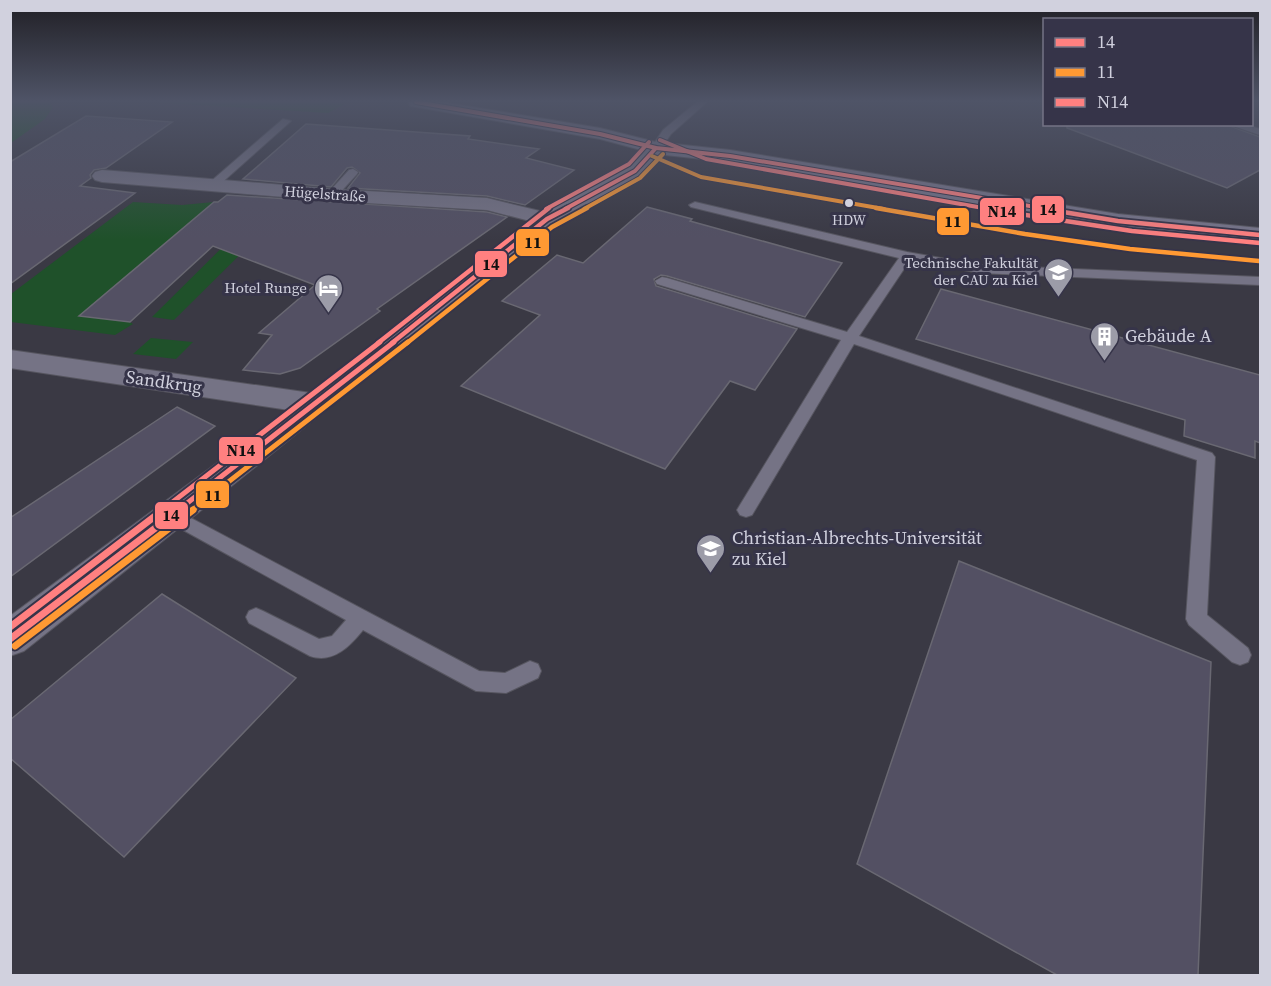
<svg xmlns="http://www.w3.org/2000/svg" width="1271" height="986" viewBox="0 0 1271 986" font-family="'Source Serif 4',serif">
	<style>
		.green { fill: #1f512a }
		.building { fill: #535063; stroke: #696872; stroke-width: 1.5 }
		.lines { fill: none; stroke-linecap: round; stroke-linejoin: round }
		.service-casing { stroke: #56555f; stroke-width: 2 }
		.minor-casing { stroke: #56555f; stroke-width: 2 }
		.secondary-casing { stroke: #56555f; stroke-width: 2 }
		.service { fill: #757385; fill-rule: evenodd }
		.minor { fill: #757385; fill-rule: evenodd }
		.secondary { fill: #77758a; fill-rule: evenodd }
		.bus-1-far3-casing { stroke: #363449; stroke-width: 6 }
		.bus-1-far2-casing { stroke: #363449; stroke-width: 8 }
		.bus-1-far1-casing { stroke: #363449; stroke-width: 9 }
		.bus-1-casing { stroke: #363449; stroke-width: 11 }
		.bus-2-far3-casing { stroke: #363449; stroke-width: 6 }
		.bus-2-far2-casing { stroke: #363449; stroke-width: 8 }
		.bus-2-far1-casing { stroke: #363449; stroke-width: 9 }
		.bus-2-casing { stroke: #363449; stroke-width: 11 }
		.bus-3-far3-casing { stroke: #363449; stroke-width: 6 }
		.bus-3-far2-casing { stroke: #363449; stroke-width: 8 }
		.bus-3-far1-casing { stroke: #363449; stroke-width: 9 }
		.bus-3-casing { stroke: #363449; stroke-width: 11 }
		.bus-1-far3 { stroke: #ff8080; stroke-width: 4 }
		.bus-1-far2 { stroke: #ff8080; stroke-width: 4.5 }
		.bus-1-far1 { stroke: #ff8080; stroke-width: 5 }
		.bus-1 { stroke: #ff8080; stroke-width: 7 }
		.bus-2-far3 { stroke: #f93; stroke-width: 4 }
		.bus-2-far2 { stroke: #f93; stroke-width: 4.5 }
		.bus-2-far1 { stroke: #f93; stroke-width: 5 }
		.bus-2 { stroke: #f93; stroke-width: 7 }
		.bus-3-far3 { stroke: #ff8080; stroke-width: 4 }
		.bus-3-far2 { stroke: #ff8080; stroke-width: 4.5 }
		.bus-3-far1 { stroke: #ff8080; stroke-width: 5 }
		.bus-3 { stroke: #ff8080; stroke-width: 7 }
		.bus-dot { fill: #d1d1de; stroke: #363449; stroke-width: 2 }
		.labels { text-anchor: middle; stroke-width: 6; stroke-linejoin: round; paint-order: stroke }
		.far-bus-label { font-size: 14px; fill: #d1d1de; stroke: #363449 }
		.far-street-label { font-size: 15px; fill: #d1d1de; stroke: #363449 }
		.far-poi-label { font-size: 15px; fill: #d1d1de; stroke: #363449; text-anchor: end }
		.poi-label { font-size: 18px; fill: #d1d1de; stroke: #363449; text-anchor: start }
		.street-label { font-size: 18px; fill: #d1d1de; stroke: #363449 }
		.line-badge { stroke: #363449; stroke-width: 2 }
		.pale-badge-label { font-size: 16px; text-anchor: middle; font-weight: bold; fill: #111 }
	</style>
	<rect width="100%" height="100%" fill="#3a3944"/>
	<g class="green">
		<polygon points="11,102 50,102 53,107 45,119 11,143"/>
		<polygon points="149,102 331,102 345,104 328,113"/>
		<polygon points="133,202 182,205 214,202 130,322 133,324 115,335 11,322 11,294"/>
		<polygon points="263,207 285,210 174,320 152,317"/>
		<polygon points="151,338 193,342 176,359 133,354"/>
	</g>
	<g class="building">
		<polygon points="86,116 172,122 106,168 94,170 90,175 91,178 80,186 135,193 10,284 10,162"/>
		<polygon points="306,124 470,136 468,139 539,149 526,158 574,170 525,205 487,196 348,188 360,173 352,167 347,168 331,187 243,179"/>
		<polygon points="1067,124 1225,124 1260,137 1260,170 1227,188 1067,128"/>
		<polygon points="227,195 487,212 507,217 377,309 380,311 300,368 280,374 243,370 272,335 259,333 315,285 213,246 130,322 79,316 214,202 218,202"/>
		<polygon points="647,207 692,219 690,221 842,263 805,317 667,276 661,275 654,279 656,286 797,329 755,390 730,381 665,469 461,386 540,315 502,301 557,255 583,263"/>
		<polygon points="941,289 1260,375 1260,443 1255,441 1255,458 1184,436 1185,420 916,339"/>
		<polygon points="177,407 215,426 10,577 10,518"/>
		<polygon points="959,561 1211,662 1198,975 1057,975 857,864"/>
		<polygon points="162,594 296,678 124,857 10,758 10,720"/>
	</g>
	<g class="lines">
		<defs>
			<g id="service">
				<polygon points="697,102 707,102 671,134 660,150 652,150 651,148 663,130"/>
				<polygon points="283,119 291,121 217,187 209,187 209,183"/>
				<polygon points="1227,124 1245,124 1260,129 1260,135"/>
				<polygon points="353,169 358,172 357,174 336,197 328,197 328,193 349,170"/>
				<polygon points="695,202 907,252 980,265 1260,277 1260,285 980,273 910,260 859,336 1212,453 1215,457 1207,615 1248,648 1251,655 1248,662 1240,665 1232,662 1189,625 1186,619 1197,460 854,344 752,515 746,517 740,515 737,510 740,505 841,340 657,284 655,281 662,277 667,278 847,332 899,258 691,207 689,205"/>
				<path d="M172 508 479 671 505 673 530 661 538 664 541 671 538 678 506 693 476 691 363 630C350 646 333 664 310 656L249 623 246 617 249 611 256 608 263 611 319 639 332 636 346 620 165 520 163 515 165 510Z"/>
			</g>
			<path id="minor" d="M656 142 663 144 665 148C635 192 586 198 547 230 374 372 200 512 24 651L10 656V616L289 410 10 368V350L311 393 530 221 487 210 332 201 102 182 95 180 92 176 95 172 102 170 332 189 487 198 544 212 628 167 649 144Z"/>
			<polygon id="secondary" points="408,102 443,102 600,128 656,142 730,150 1118,214 1260,228 1260,242 1118,228 730,162 656,154 600,139 416,107 410,106"/>
		</defs>
		<use href="#service" class="service-casing"/>
		<use href="#minor" class="minor-casing"/>
		<use href="#secondary" class="secondary-casing"/>
		<use href="#service" class="service"/>
		<use href="#minor" class="minor"/>
		<use href="#secondary" class="secondary"/>
		<defs>
			<g id="bus-1-far3">
				<polyline points="416,102 600,134 656,148 730,156 1048,209"/>
				<polyline points="565,209 635,171 656,148"/>
			</g>
			<g id="bus-1-far2">
				<polyline points="1039,208 1118,221 1260,235"/>
				<polyline points="392,343 547,219 568,208"/>
			</g>
			<polyline id="bus-1-far1" points="177,511 394,342"/>
			<polyline id="bus-1" points="10,639 179,510"/>
			<g id="bus-2-far3">
				<polyline points="652,156 701,177 884,209"/>
				<polyline points="584,209 640,178 663,154"/>
			</g>
			<g id="bus-2-far2">
				<polyline points="876,208 1025,234 1130,249 1259,261"/>
				<polyline points="407,343 552,227 587,208"/>
			</g>
			<polyline id="bus-2-far1" points="191,511 408,342"/>
			<polyline id="bus-2" points="15,646 193,510"/>
			<g id="bus-3-far3">
				<polyline points="660,140 706,159 989,209"/>
				<polyline points="546,209 629,164 649,142"/>
			</g>
			<g id="bus-3-far2">
				<polyline points="980,208 1132,231 1260,243"/>
				<polyline points="378,343 549,208"/>
			</g>
			<polyline id="bus-3-far1" points="161,511 380,342"/>
			<polyline id="bus-3" points="10,627 163,510"/>
		</defs>
		<use href="#bus-1-far3" class="bus-1-far3-casing"/>
		<use href="#bus-1-far2" class="bus-1-far2-casing"/>
		<use href="#bus-1-far1" class="bus-1-far1-casing"/>
		<use href="#bus-1" class="bus-1-casing"/>
		<use href="#bus-2-far3" class="bus-2-far3-casing"/>
		<use href="#bus-2-far2" class="bus-2-far2-casing"/>
		<use href="#bus-2-far1" class="bus-2-far1-casing"/>
		<use href="#bus-2" class="bus-2-casing"/>
		<use href="#bus-3-far3" class="bus-3-far3-casing"/>
		<use href="#bus-3-far2" class="bus-3-far2-casing"/>
		<use href="#bus-3-far1" class="bus-3-far1-casing"/>
		<use href="#bus-3" class="bus-3-casing"/>
		<use href="#bus-1-far3" class="bus-1-far3"/>
		<use href="#bus-1-far2" class="bus-1-far2"/>
		<use href="#bus-1-far1" class="bus-1-far1"/>
		<use href="#bus-1" class="bus-1"/>
		<use href="#bus-2-far3" class="bus-2-far3"/>
		<use href="#bus-2-far2" class="bus-2-far2"/>
		<use href="#bus-2-far1" class="bus-2-far1"/>
		<use href="#bus-2" class="bus-2"/>
		<use href="#bus-3-far3" class="bus-3-far3"/>
		<use href="#bus-3-far2" class="bus-3-far2"/>
		<use href="#bus-3-far1" class="bus-3-far1"/>
		<use href="#bus-3" class="bus-3"/>
	</g>
	<linearGradient id="sky" x2="0" y2="1"><stop stop-color="#201f25"/><stop offset="0.42" stop-color="#4f5467"/><stop offset="1" stop-color="#4f5467" stop-opacity="0"/></linearGradient>
	<rect width="1271" height="240" fill="url(#sky)"/>
	<defs>
		<symbol id="university-pin" viewBox="-11 -11 22 30"><path d="M0 17L-7.5 6A9.5 9.5 0 1 1 7.5 6Z" fill="#9c9ca8" stroke="#363449"/><path d="M0-5L7-2L0 1L-7-2ZM-4 1L0 2.5L4 1V4Q0 6-4 4Z" fill="#fff"/></symbol>
		<symbol id="hotel-pin" viewBox="-11 -11 22 30"><path d="M0 17L-7.5 6A9.5 9.5 0 1 1 7.5 6Z" fill="#9c9ca8" stroke="#363449"/><path d="M-6-4.5h1.5V1H6V5H4.5V3h-9V5H-6ZM-4 0a1.8 1.8 0 1 1 3.6 0ZM.5 0V-2.5h3Q6-2.5 6 0Z" fill="#fff"/></symbol>
		<symbol id="building-pin" viewBox="-11 -11 22 30"><path d="M0 17L-7.5 6A9.5 9.5 0 1 1 7.5 6Z" fill="#9c9ca8" stroke="#363449"/><path d="M-4-6H4V6H1V3H-1V6H-4ZM-2.5-4.3h1.7v1.8h-1.7ZM.8-4.3h1.7v1.8H.8ZM-2.5-1h1.7V.8h-1.7ZM.8-1h1.7V.8H.8Z" fill="#fff"/></symbol>
	</defs>
	<g fill-rule="evenodd">
		<use href="#university-pin" x="1042" y="256" width="33" height="45"/>
		<use href="#hotel-pin" x="312" y="272" width="33" height="45"/>
		<use href="#building-pin" x="1088" y="320" width="33" height="45"/>
		<use href="#university-pin" x="694" y="532" width="33" height="45"/>
	</g>
	<circle class="bus-dot" cx="849" cy="203" r="5"/>
	<g class="labels">
		<g class="far-bus-label">
			<text x="849" y="225">HDW</text>
		</g>
		<g class="far-street-label">
			<text transform="translate(325 194) rotate(4)" y="5">Hügelstraße</text>
		</g>
		<g class="far-poi-label">
			<text x="1038" y="268">Technische Fakultät<tspan x="1038" dy="17">der CAU zu Kiel</tspan></text>
			<text x="307" y="293">Hotel Runge</text>
		</g>
		<g class="poi-label">
			<text x="1125" y="342">Gebäude A</text>
			<text x="732" y="544">Christian-Albrechts-Universität<tspan x="732" dy="21">zu Kiel</tspan></text>
		</g>
		<g class="street-label">
			<text transform="translate(164 382) rotate(8)" y="6">Sandkrug</text>
		</g>
	</g>
	<g class="line-badge">
		<rect x="1031" y="195" width="34" height="29" rx="6" fill="#ff8080"/>
		<rect x="979" y="197" width="46" height="29" rx="6" fill="#ff8080"/>
		<rect x="936" y="207" width="34" height="29" rx="6" fill="#f93"/>
		<rect x="515" y="228" width="35" height="29" rx="6" fill="#f93"/>
		<rect x="474" y="250" width="34" height="28" rx="6" fill="#ff8080"/>
		<rect x="218" y="436" width="46" height="29" rx="6" fill="#ff8080"/>
		<rect x="195" y="480" width="35" height="29" rx="6" fill="#f93"/>
		<rect x="154" y="501" width="35" height="29" rx="6" fill="#ff8080"/>
	</g>
	<g class="pale-badge-label">
		<text x="1048" y="215">14</text>
		<text x="1002" y="217">N14</text>
		<text x="953" y="227">11</text>
		<text x="533" y="248">11</text>
		<text x="491" y="270">14</text>
		<text x="241" y="456">N14</text>
		<text x="213" y="501">11</text>
		<text x="171" y="521">14</text>
	</g>
	<rect width="1271" height="986" fill="none" stroke="#d1d1de" stroke-width="24"/>
	<rect x="1043" y="18" width="210" height="108" fill="#363449" stroke="#747385" stroke-width="1.5"/>
	<rect x="1055" y="38" width="30" height="9" fill="#ff8080" stroke="#747385" stroke-width="1.5"/>
	<text x="1097" y="48" font-size="18" fill="#d1d1de">14</text>
	<rect x="1055" y="68" width="30" height="9" fill="#ff9933" stroke="#747385" stroke-width="1.5"/>
	<text x="1097" y="78" font-size="18" fill="#d1d1de">11</text>
	<rect x="1055" y="98" width="30" height="9" fill="#ff8080" stroke="#747385" stroke-width="1.5"/>
	<text x="1097" y="108" font-size="18" fill="#d1d1de">N14</text>
</svg>
